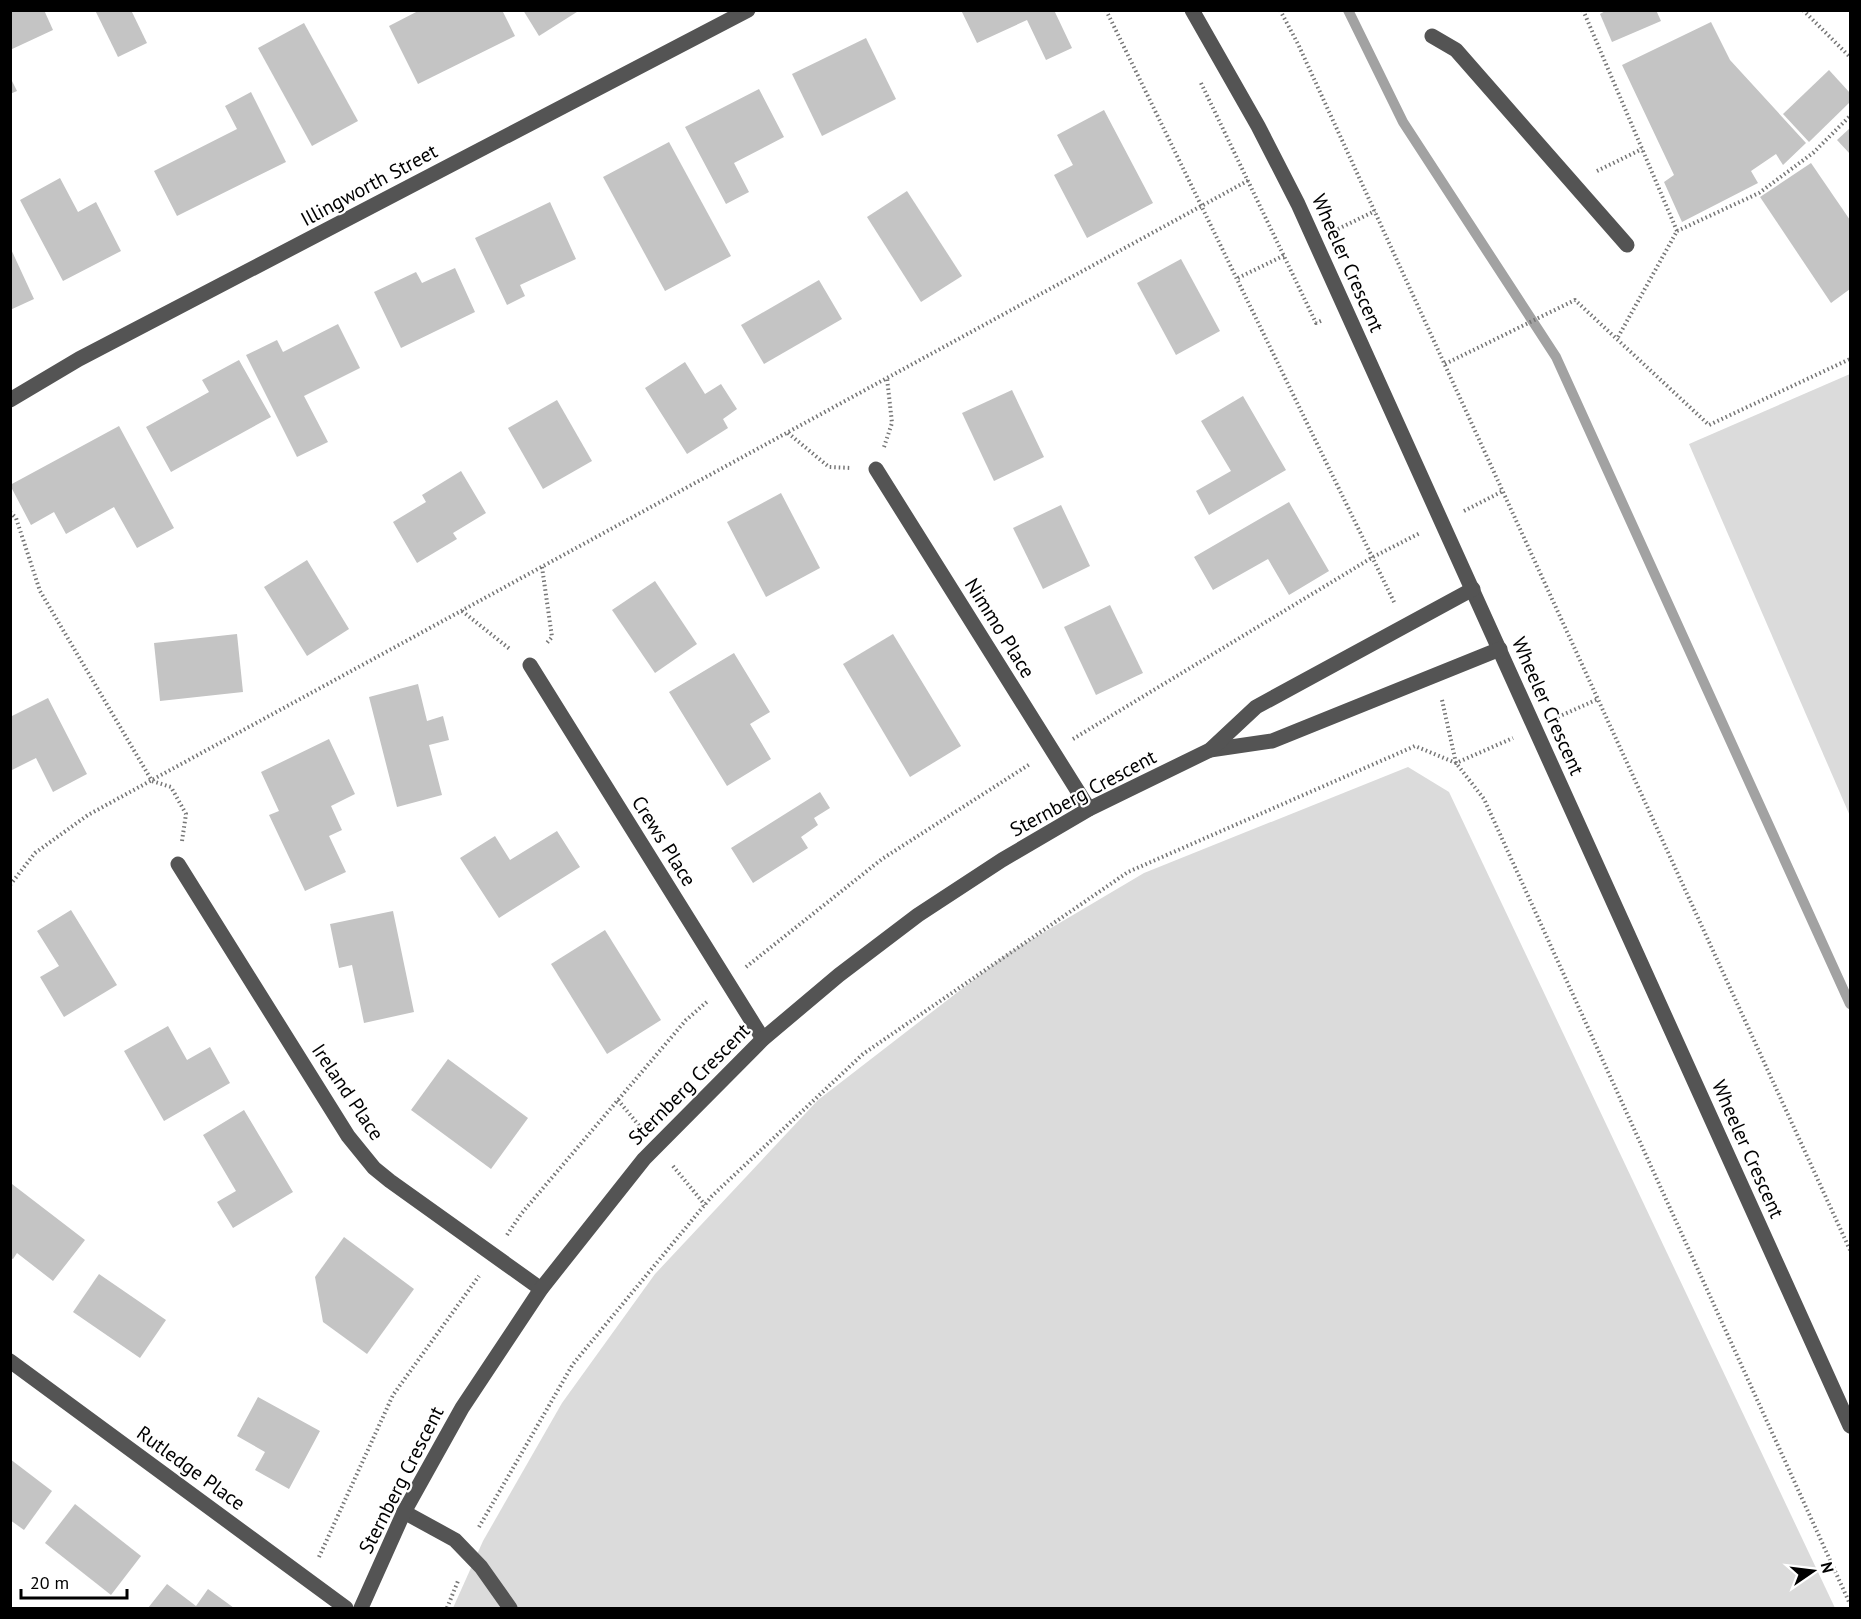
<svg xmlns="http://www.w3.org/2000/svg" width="1861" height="1619" viewBox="0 0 1861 1619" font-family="'PT Sans',sans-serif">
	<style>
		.green { fill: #dbdbdb }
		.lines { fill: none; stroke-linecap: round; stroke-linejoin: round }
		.stream { stroke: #a2a2a2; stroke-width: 10 }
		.building { fill: #c4c4c4 }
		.path { stroke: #767676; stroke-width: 4; stroke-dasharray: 1.5 3; stroke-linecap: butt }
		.minor { stroke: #545454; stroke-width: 15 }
		.labels { text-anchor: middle; stroke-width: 4.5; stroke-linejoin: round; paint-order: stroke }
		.street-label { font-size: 20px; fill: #000; stroke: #fff }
	</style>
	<rect width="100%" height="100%" fill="#fff"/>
	<g class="green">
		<polygon points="1850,374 1850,816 1689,444"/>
		<polygon points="1408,767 1449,792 1835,1608 453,1608 483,1541 562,1403 655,1274 818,1100 1007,954 1144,873"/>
	</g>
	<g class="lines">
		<polyline class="stream" points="1348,10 1403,122 1556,357 1850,1004"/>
	</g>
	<g class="building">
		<polygon points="10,10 44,10 53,30 10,50"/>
		<polygon points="95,10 131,10 147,43 118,57"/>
		<polygon points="420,10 502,10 515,36 418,84 389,26"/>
		<polygon points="523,10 580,10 539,36"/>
		<polygon points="961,10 1054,10 1072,48 1046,60 1027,20 977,43"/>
		<polygon points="1607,10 1656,10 1661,21 1612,42 1600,14"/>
		<polygon points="1711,22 1730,60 1806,143 1783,165 1776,154 1751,171 1758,183 1682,222 1664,182 1674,175 1622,65"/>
		<polygon points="304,23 358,121 312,146 258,48"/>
		<polygon points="866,38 896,99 822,136 792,74"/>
		<polygon points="1829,70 1850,93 1850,102 1809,142 1783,114"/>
		<polygon points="10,77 17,91 10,94"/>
		<polygon points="759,89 784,137 734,163 749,192 726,204 685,127"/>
		<polygon points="251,92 286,162 177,216 154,171 237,129 225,106"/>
		<polygon points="1104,110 1153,203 1087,238 1054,175 1073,165 1057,135"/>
		<polygon points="1850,128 1850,154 1837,140"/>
		<polygon points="669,142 731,256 665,291 603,177"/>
		<polygon points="1811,163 1850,220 1850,289 1831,303 1760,197"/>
		<polygon points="60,178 78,212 96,202 121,251 63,281 20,200"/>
		<polygon points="907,191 962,276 921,302 867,217"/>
		<polygon points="550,202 576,259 520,285 525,296 507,305 475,238"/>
		<polygon points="10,247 34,299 10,310"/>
		<polygon points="1181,259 1220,331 1176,355 1137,283"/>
		<polygon points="455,268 475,312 401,348 374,292 416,272 422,283"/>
		<polygon points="819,280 842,319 764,364 741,325"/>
		<polygon points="338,324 360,368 304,396 328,442 297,457 246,355 277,340 283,352"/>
		<polygon points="239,360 271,417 171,472 146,427 209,392 202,380"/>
		<polygon points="685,362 705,394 721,384 737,409 723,419 728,428 687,454 645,388"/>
		<polygon points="1012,390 1044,457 994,481 962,413"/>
		<polygon points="1243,396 1286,470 1209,515 1196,491 1231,471 1201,421"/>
		<polygon points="557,400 592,461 543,489 508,428"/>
		<polygon points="119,426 174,528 137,548 114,507 66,534 54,512 31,525 10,485"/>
		<polygon points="461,471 486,513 453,533 457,539 417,563 393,522 426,502 422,495"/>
		<polygon points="781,493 820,568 766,597 727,522"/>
		<polygon points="1289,502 1329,571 1289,595 1268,559 1213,590 1194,557"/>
		<polygon points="1061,505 1090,566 1043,589 1013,528"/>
		<polygon points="307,560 349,629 307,656 264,587"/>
		<polygon points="655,581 697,644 655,673 612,610"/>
		<polygon points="1110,605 1143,673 1096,695 1064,627"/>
		<polygon points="237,634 243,692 160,701 154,643"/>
		<polygon points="893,634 961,746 910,777 843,664"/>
		<polygon points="734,653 770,712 750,724 771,759 727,786 669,692"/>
		<polygon points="418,684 427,721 443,716 449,740 429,745 442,795 397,807 369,697"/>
		<polygon points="48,698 87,774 53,792 36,758 10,771 10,717"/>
		<polygon points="329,739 355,794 331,806 342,830 329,836 346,872 305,891 269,815 279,811 261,772"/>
		<polygon points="820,792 830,808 814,818 818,825 801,837 808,848 753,883 731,848"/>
		<polygon points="557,831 580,867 499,918 460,858 495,836 510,860"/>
		<polygon points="71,910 117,985 64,1017 40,977 59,966 37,931"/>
		<polygon points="393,911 414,1012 364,1023 352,965 339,968 330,924"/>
		<polygon points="605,930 661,1020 607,1054 551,964"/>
		<polygon points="168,1026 187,1060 210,1047 230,1083 164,1121 124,1051"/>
		<polygon points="448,1059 528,1118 491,1169 411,1110"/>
		<polygon points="244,1110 293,1192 233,1228 217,1202 236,1191 203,1135"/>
		<polygon points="12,1184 85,1240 53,1281 17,1253 13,1259 10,1258"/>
		<polygon points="344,1237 414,1289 367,1354 323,1322 315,1277"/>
		<polygon points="99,1274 166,1320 140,1358 73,1312"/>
		<polygon points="258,1397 320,1431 289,1489 255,1470 265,1452 237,1436"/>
		<polygon points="10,1459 52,1491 24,1530 10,1520"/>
		<polygon points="75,1504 141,1556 111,1595 45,1543"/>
		<polygon points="167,1584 196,1606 208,1589 234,1608 148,1608"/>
	</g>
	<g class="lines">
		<g class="path">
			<polyline points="1106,10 1395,604"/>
			<polyline points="1280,10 1298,44 1850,1250"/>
			<polyline points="1583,10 1677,231 1617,339"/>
			<polyline points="1803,10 1850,57"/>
			<polyline points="1201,83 1316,323 1323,320"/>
			<polyline points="1597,171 1642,149"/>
			<polyline points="1338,229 1375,211"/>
			<polyline points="1677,231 1759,193 1813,153 1850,116"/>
			<polyline points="1238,278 1285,255"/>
			<polyline points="1445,364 1575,300 1709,425 1850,359"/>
			<polyline points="788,433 829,467 852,468"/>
			<polyline points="884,447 892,423 887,378"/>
			<polyline points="1464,511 1503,491"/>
			<polyline points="10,512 16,518 40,591 152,781 171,787 186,814 182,841"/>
			<polyline points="542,567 552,637 546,644"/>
			<polyline points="462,611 511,650"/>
			<polyline points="1442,700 1456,763 1484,799 1850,1604"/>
			<polyline points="1558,717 1598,699"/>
			<polyline points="1073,739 1373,557 1420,533"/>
			<polyline points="10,885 35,853 88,815 1249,180"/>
			<polyline points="746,967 882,859 1030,764"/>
			<polyline points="618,1100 641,1128"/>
			<polyline points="673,1166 705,1205"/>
			<polyline points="507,1235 521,1214 686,1020 709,1000"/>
			<polyline points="479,1527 573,1364 712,1196 863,1054 1128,872 1415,746 1456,763 1513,738"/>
			<polyline points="319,1557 393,1395 479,1276"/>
			<polyline points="447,1608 458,1581"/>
		</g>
		<g class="minor">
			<polyline points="1192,10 1258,126 1298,204 1850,1426"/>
			<polyline points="1432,36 1456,50 1627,245"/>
			<polyline points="10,400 79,359 748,10"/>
			<polyline points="876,469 1089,809"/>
			<polyline points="530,665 763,1039"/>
			<polyline points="1210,750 1272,741 1500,649"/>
			<polyline points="178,864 348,1136 374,1168 390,1181 541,1289"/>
			<polyline points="10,1361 346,1608"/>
			<polyline points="404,1512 455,1540 481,1567 510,1608"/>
			<polyline points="361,1608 404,1512 462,1408 541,1289 644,1159 763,1039 839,975 918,915 1002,860 1089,809 1210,750 1256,707 1473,589"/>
		</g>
	</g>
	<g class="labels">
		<g class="street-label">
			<text transform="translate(369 185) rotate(-28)" y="7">Illingworth Street</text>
			<text transform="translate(1348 263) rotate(66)" y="7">Wheeler Crescent</text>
			<text transform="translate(1000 628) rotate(58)" y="7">Nimmo Place</text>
			<text transform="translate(1548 706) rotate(66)" y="7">Wheeler Crescent</text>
			<text transform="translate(1083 793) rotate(-28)" y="7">Sternberg Crescent</text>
			<text transform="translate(664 841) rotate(58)" y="7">Crews Place</text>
			<text transform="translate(689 1084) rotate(-45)" y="7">Sternberg Crescent</text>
			<text transform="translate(348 1092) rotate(56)" y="7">Ireland Place</text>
			<text transform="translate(1748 1149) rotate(66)" y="7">Wheeler Crescent</text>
			<text transform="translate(191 1468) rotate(36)" y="7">Rutledge Place</text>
			<text transform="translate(401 1480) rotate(-63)" y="7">Sternberg Crescent</text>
		</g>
	</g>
	<rect width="1861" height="1619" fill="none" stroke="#000000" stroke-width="24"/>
	<g transform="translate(1813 1571) rotate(76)" stroke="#ffffff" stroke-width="4.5" paint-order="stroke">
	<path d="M0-4.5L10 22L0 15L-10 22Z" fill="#000000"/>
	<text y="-9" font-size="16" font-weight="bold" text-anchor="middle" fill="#000000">N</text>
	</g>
	<path d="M21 1589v9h106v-9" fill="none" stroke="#000000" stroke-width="3"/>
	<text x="30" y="1589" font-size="18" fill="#000000" stroke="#ffffff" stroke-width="4.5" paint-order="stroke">20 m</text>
</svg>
